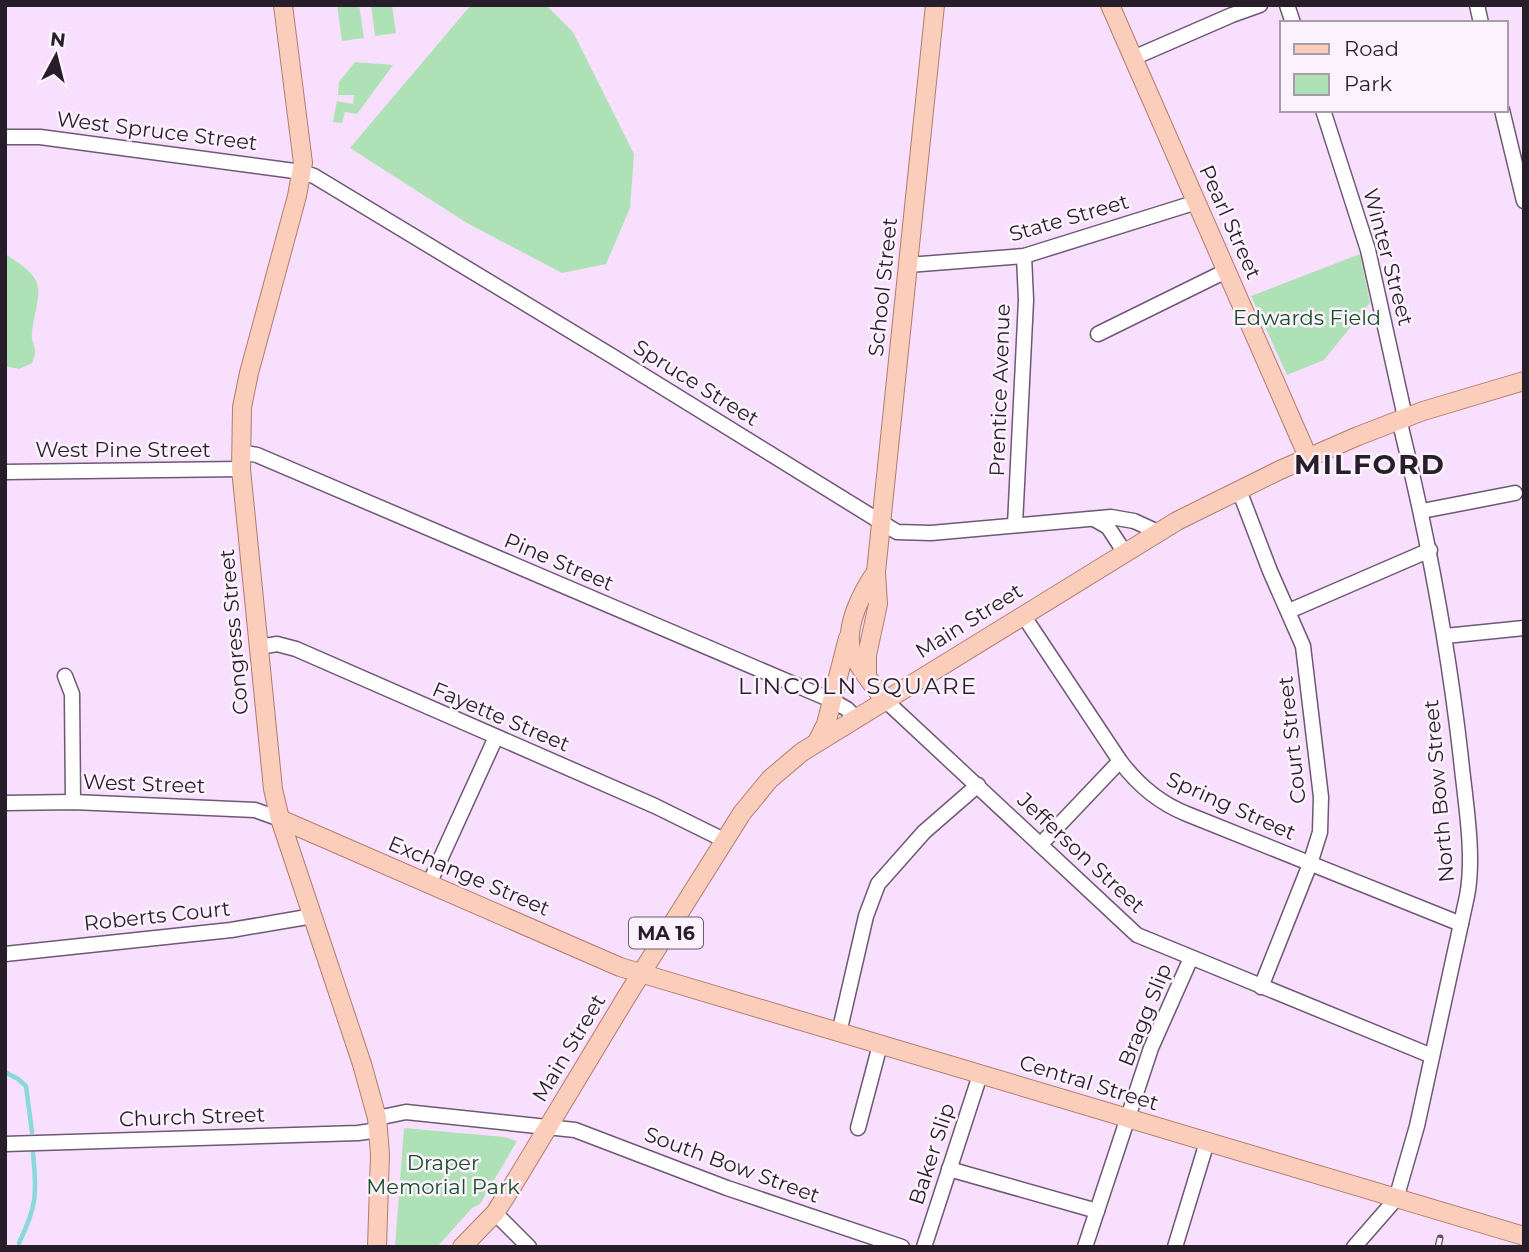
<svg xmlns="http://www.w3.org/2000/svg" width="1529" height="1252" viewBox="0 0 1529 1252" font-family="Montserrat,sans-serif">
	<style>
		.green { fill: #afe1b6 }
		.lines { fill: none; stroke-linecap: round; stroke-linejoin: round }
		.stream { stroke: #87d9db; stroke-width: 4.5 }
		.minor-casing { stroke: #6d5972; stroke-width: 17 }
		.major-casing { stroke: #af7c6c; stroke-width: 20 }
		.minor { stroke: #fff; stroke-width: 14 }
		.major { stroke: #fbcebc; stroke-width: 18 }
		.rail-casing { stroke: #5f5262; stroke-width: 7 }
		.rail { stroke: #fcf2fe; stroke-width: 4.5; stroke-dasharray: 13; stroke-linecap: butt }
		.labels { text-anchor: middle; stroke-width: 5; stroke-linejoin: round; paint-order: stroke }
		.shield { fill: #fcf2fe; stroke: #675e69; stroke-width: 2 }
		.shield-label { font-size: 19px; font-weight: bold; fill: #271e29 }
		.street-label { font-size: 21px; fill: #271e29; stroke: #fcf2fe }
		.park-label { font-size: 21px; fill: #184f26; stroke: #fcf2fe }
		.neighbourhood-label { font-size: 23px; letter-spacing: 2px; fill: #271e29; stroke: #fcf2fe }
		.district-label { font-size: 28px; font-weight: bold; letter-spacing: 2px; fill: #271e29; stroke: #fcf2fe }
	</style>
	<rect width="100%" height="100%" fill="#f7dffd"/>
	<g class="green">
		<polygon points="337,5 359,5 364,38 342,41"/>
		<polygon points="371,5 392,5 396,33 375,36"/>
		<polygon points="471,5 546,5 573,32 634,154 630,208 606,264 562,273 467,223 350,148"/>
		<polygon points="355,62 393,65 357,114 345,112 342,123 333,122 337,101 353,104 354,95 338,95 339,82"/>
		<path d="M5 254C50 282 39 287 32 332 30 346 40 345 32 363L19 369 5 366Z"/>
		<polygon points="1360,254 1370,303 1324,360 1287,375 1251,296"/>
		<polygon points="404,1128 504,1137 517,1141 480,1204 472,1208 437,1247 395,1247"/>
	</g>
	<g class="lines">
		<g class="stream">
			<polyline points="5,1072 18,1079 26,1086 32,1132"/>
			<path d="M19 1243C37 1206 37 1193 33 1153"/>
		</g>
		<defs>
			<g id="minor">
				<polyline points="1287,5 1293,23"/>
				<polyline points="1477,5 1481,23"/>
				<polyline points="1133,58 1232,15 1260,5"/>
				<polyline points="1323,110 1368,250 1405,417"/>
				<polyline points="1502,110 1524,201"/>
				<polyline points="5,137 40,137 302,172 314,176 612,356 897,532 931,533 1111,517 1134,521 1158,532"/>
				<polyline points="908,265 1024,256 1197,202"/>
				<polyline points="1098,334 1226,271"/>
				<polyline points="241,452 257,455 831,700 847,709 856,718"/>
				<polyline points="5,472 241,469"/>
				<polyline points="1239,490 1270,571 1303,646 1321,797 1320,832 1310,864 1261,987"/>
				<polyline points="1422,511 1515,493"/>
				<polyline points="1094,519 1108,527 1125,553"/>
				<polyline points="1015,525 1026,300 1024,256"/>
				<polyline points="1289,611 1430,550"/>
				<path d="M1023 615 1120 761C1138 785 1159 803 1187 814L1461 924"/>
				<polyline points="1445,636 1524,628"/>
				<polyline points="259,647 277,644 296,649 655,806 724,840"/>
				<polyline points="65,676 72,694 73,802"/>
				<polyline points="885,700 1137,935 1432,1056"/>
				<polyline points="5,803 73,802 255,810 280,819"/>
				<polyline points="1041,844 1120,761"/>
				<polyline points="429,884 496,737"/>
				<polyline points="5,954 231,930 313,916"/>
				<polyline points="839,1033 866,916 878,884 924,832 978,785"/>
				<polyline points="377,1118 406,1112 575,1130 727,1188 902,1247"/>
				<polyline points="858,1128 880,1045"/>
				<polyline points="5,1144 358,1133 379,1130"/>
				<polyline points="949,1169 1097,1211"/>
				<polyline points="495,1213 529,1247"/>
				<polyline points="924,1247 980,1075"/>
				<polyline points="1085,1247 1151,1048 1191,958"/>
				<polyline points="1175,1247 1207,1142"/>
				<path d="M1354 1247 1396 1199 1417 1126 1467 896C1475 855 1465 800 1461 759 1448 643 1427 532 1399 419"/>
			</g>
			<g id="major">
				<polyline points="283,5 303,163 297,196 249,373 242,407 241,469 273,789 280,819 362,1064 377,1118 380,1154 377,1247"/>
				<polyline points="1110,5 1308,457"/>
				<path d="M876 572C862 592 845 625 851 650 855 662 876 690 885 700"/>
				<polyline points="867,673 867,655 878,604 876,572 935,5"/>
				<polyline points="817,742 826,724 848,638"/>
				<polyline points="280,819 620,967 1524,1236"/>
				<polyline points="462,1247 495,1213 513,1185 627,996 742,813 770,779 802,752 1177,521 1280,470 1358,436 1423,411 1524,381"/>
			</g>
		</defs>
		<use href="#minor" class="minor-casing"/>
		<use href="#major" class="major-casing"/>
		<use href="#minor" class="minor"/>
		<use href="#major" class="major"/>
		<defs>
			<polyline id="rail" points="1438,1247 1440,1238"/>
		</defs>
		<use href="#rail" class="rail-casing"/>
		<use href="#rail" class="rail"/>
	</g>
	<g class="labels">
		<rect class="shield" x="629" y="917.5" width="74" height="31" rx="5"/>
		<g class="shield-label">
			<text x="666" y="940">MA 16</text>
		</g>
		<g class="street-label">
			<text transform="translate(157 131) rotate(7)" y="7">West Spruce Street</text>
			<text transform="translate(1069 218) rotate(-16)" y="7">State Street</text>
			<text transform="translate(1230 222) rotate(66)" y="7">Pearl Street</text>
			<text transform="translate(1388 257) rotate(75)" y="7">Winter Street</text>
			<text transform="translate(883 287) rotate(-84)" y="7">School Street</text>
			<text transform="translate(696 383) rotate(32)" y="7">Spruce Street</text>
			<text transform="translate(1000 390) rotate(-88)" y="7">Prentice Avenue</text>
			<text x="123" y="457">West Pine Street</text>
			<text transform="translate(559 562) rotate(23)" y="7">Pine Street</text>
			<text transform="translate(969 621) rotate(-32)" y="7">Main Street</text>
			<text transform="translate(234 632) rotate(-95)" y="7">Congress Street</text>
			<text transform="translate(501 717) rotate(23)" y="7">Fayette Street</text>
			<text transform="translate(1292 740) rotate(-96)" y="7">Court Street</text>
			<text transform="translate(144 784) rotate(2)" y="7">West Street</text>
			<text transform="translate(1439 791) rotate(-95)" y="7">North Bow Street</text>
			<text transform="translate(1231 806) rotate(24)" y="7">Spring Street</text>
			<text transform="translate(1081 853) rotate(43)" y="7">Jefferson Street</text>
			<text transform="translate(469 876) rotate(23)" y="7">Exchange Street</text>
			<text transform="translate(157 916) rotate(-6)" y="7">Roberts Court</text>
			<text transform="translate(1145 1015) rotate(-68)" y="7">Bragg Slip</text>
			<text transform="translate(569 1048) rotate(-59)" y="7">Main Street</text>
			<text transform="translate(1089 1083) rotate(17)" y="7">Central Street</text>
			<text transform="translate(192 1117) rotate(-2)" y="7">Church Street</text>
			<text transform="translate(932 1154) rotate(-72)" y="7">Baker Slip</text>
			<text transform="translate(732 1165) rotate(20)" y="7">South Bow Street</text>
		</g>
		<g class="park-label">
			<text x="1307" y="325">Edwards Field</text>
			<text x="443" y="1170">Draper<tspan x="443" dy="24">Memorial Park</tspan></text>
		</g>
		<g class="neighbourhood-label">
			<text x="858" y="694">LINCOLN SQUARE</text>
		</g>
		<g class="district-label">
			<text x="1370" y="474">MILFORD</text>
		</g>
	</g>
	<rect width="1529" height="1252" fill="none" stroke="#271e29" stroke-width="14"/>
	<rect x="1280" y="21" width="228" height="91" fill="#fcf2fe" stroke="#a79da9" stroke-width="2"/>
	<rect x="1294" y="44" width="35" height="10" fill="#fbcebc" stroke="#a79da9" stroke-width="2"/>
	<text x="1344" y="56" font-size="21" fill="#271e29">Road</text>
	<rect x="1294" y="74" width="35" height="21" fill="#afe1b6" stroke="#a79da9" stroke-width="2"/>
	<text x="1344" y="91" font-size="21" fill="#271e29">Park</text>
	<g transform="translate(56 56) rotate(7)" stroke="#fcf2fe" stroke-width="5" paint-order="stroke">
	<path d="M0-5L12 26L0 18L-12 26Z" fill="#271e29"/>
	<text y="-10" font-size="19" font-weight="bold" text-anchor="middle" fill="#271e29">N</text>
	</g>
</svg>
